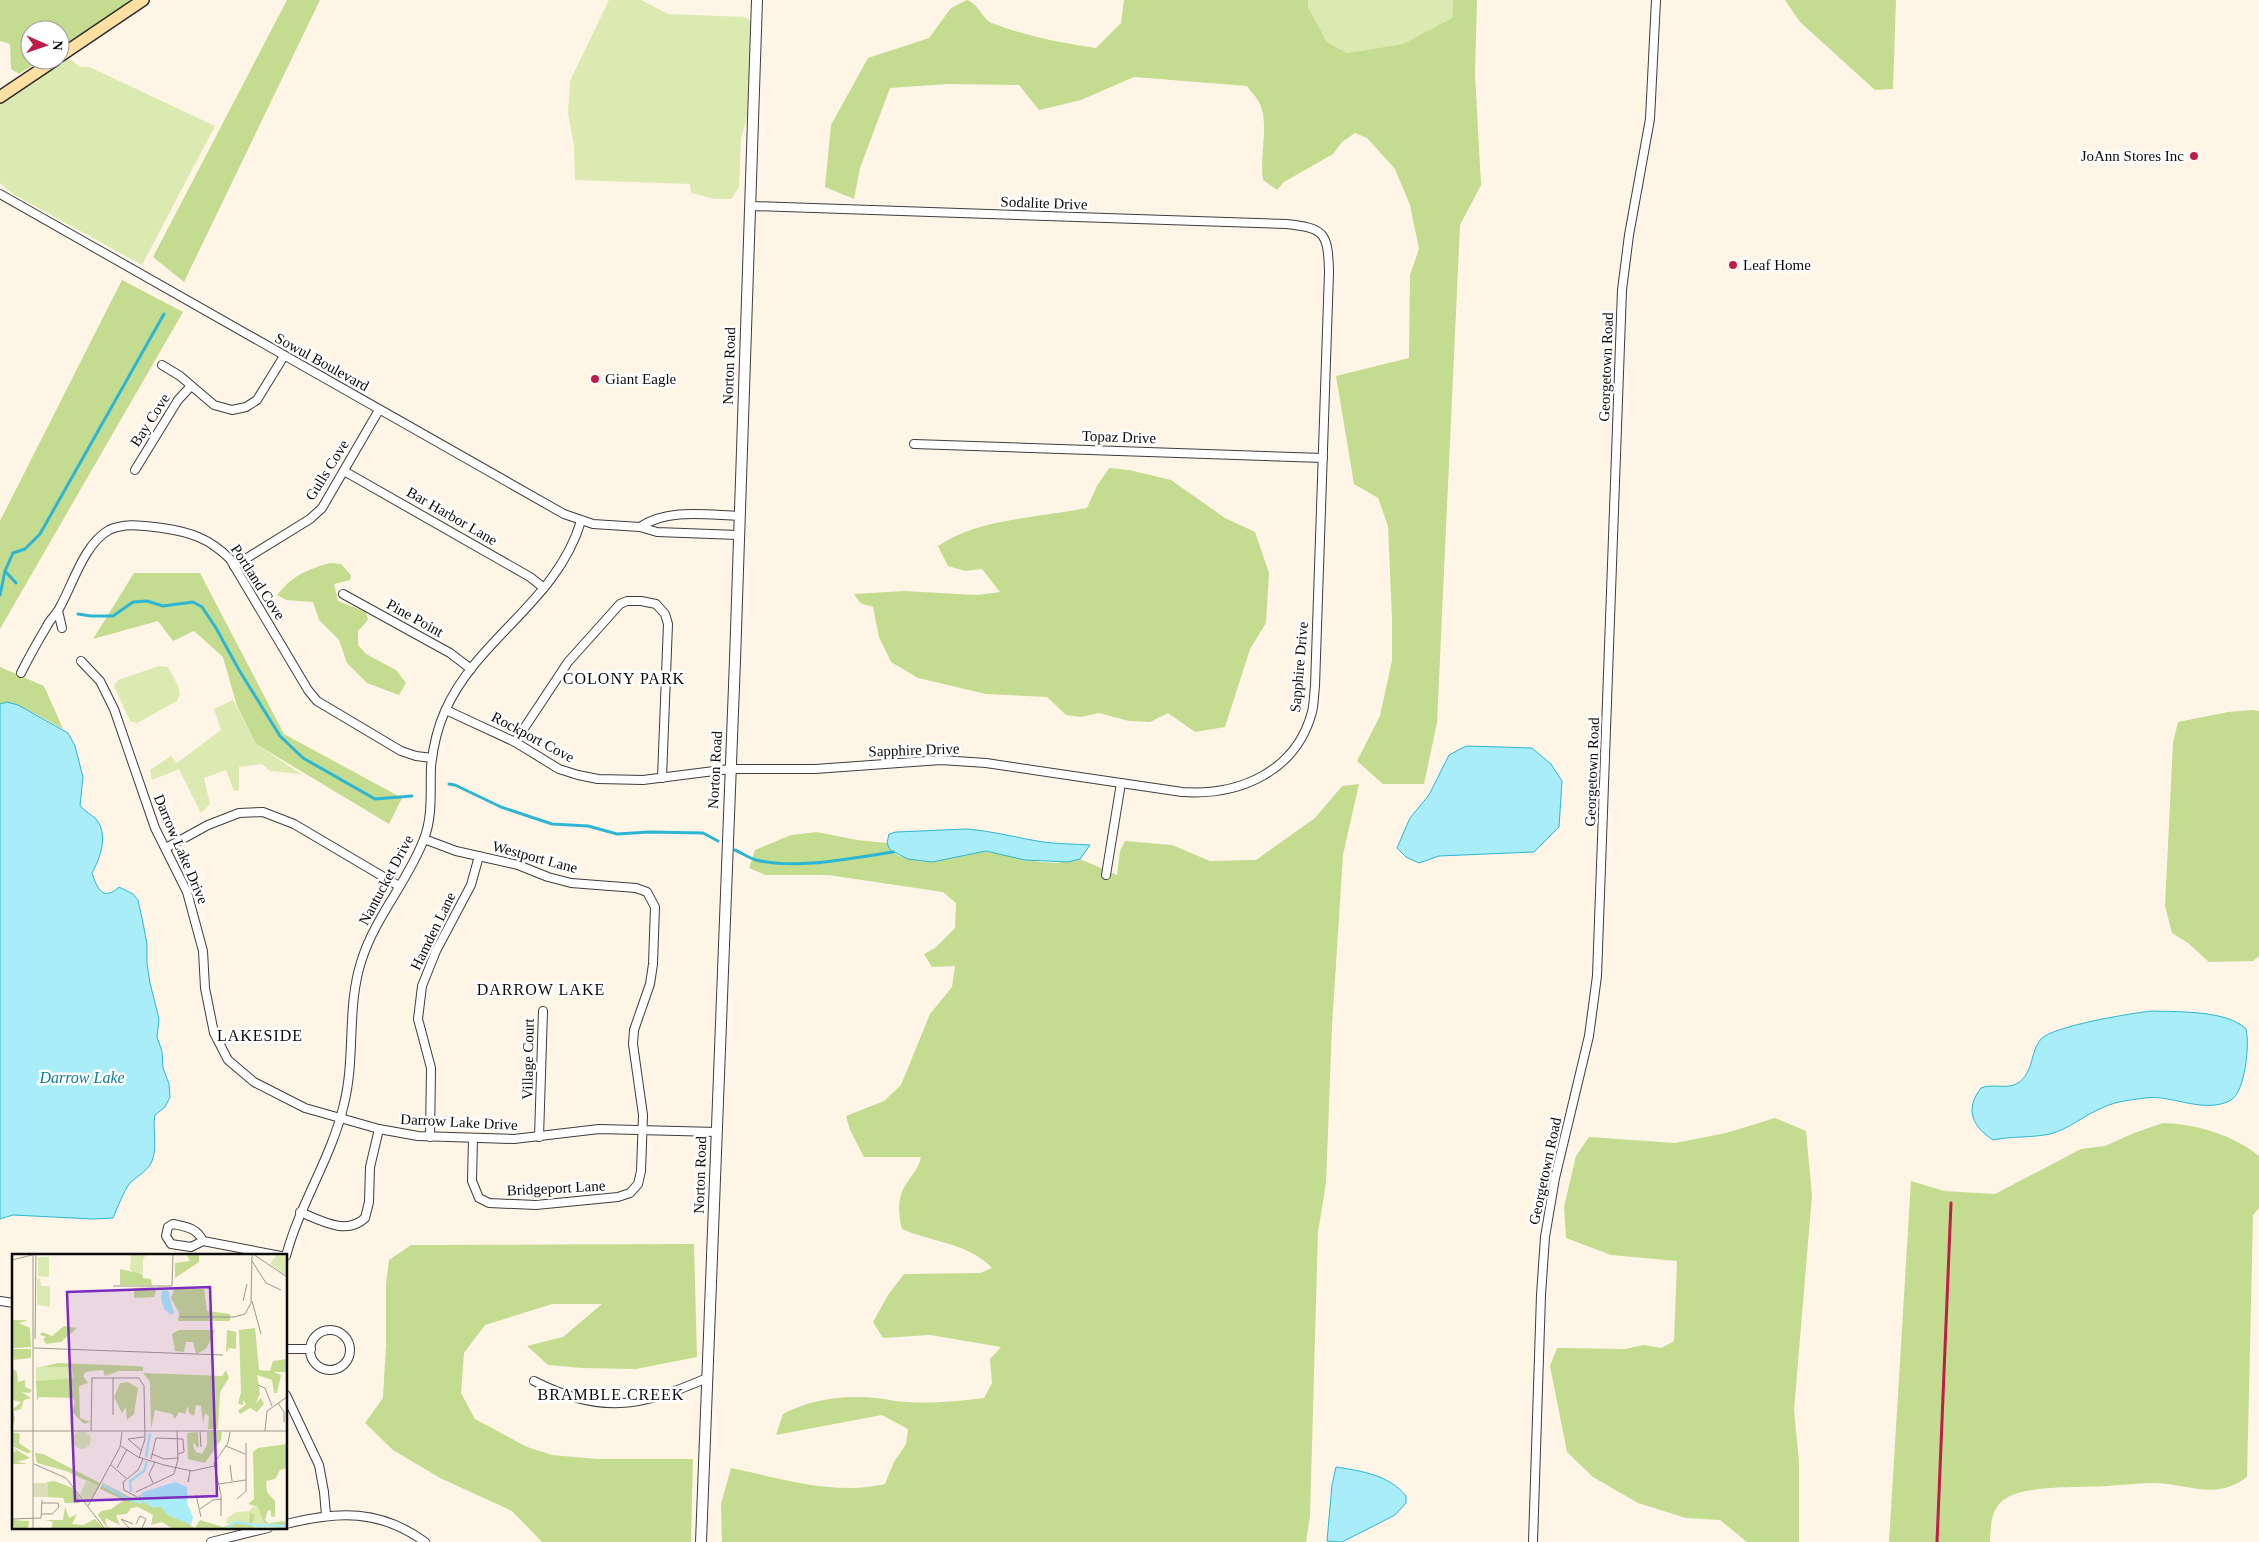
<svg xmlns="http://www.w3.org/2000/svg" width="2259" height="1542" viewBox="0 0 2259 1542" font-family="Georgia,serif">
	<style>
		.green { fill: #dbeab0 }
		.forest { fill: #c3dc8f }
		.water { fill: #a9edf9; stroke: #2db6d3 }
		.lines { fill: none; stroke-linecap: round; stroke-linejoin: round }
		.stream { stroke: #2db6d3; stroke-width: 3 }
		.minor-casing { stroke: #3d3d3d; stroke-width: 10 }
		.tertiary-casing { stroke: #3d3d3d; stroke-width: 12 }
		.secondary-casing { stroke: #2c2c2c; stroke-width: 14 }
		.minor { stroke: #fff; stroke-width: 8 }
		.tertiary { stroke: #fff; stroke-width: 10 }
		.secondary { stroke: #ffe0a2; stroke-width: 11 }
		.rail { stroke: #bf1d49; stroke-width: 3 }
		.poi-dot { fill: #bf1d49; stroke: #fff; stroke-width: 2 }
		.labels { text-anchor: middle; stroke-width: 5; stroke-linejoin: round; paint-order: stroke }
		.poi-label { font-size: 15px; fill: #0a0a0a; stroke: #fff; text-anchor: start }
		.street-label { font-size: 15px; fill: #0a0a0a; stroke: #fff }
		.neighbourhood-label { font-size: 16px; letter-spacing: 1px; fill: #0a0a0a; stroke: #fff }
		.water-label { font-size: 16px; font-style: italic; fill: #0f7b99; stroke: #fff }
		.inset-river { fill: none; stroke: #a9edf9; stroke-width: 2.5 }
		.inset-road { fill: none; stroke: #9d978f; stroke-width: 1 }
		.view { fill: #7b2cbf; fill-opacity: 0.15; stroke: #7b2cbf; stroke-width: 2.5 }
		.inset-edge { fill: none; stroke: #0a0a0a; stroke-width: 2.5 }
	</style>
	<rect width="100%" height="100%" fill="#fff5e7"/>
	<g class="green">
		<polygon points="609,0 641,0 668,14 745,17 751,21 753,31 747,117 741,139 739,187 731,199 715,199 691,193 690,184 575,180 574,145 568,114 570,81"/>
		<polygon points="1308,0 1453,0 1452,18 1403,44 1347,53 1327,42 1308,7"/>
		<polygon points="69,58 80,67 89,67 98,71 215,126 142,265 13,194 0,183 0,104"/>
		<polygon points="159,666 168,667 178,686 180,694 177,701 137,723 130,721 114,686 118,680"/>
		<polygon points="233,700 256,744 301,774 270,771 262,764 239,767 239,790 234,791 226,770 204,778 210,804 201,813 179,769 152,780 150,770 171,756 177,763 221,730 214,709"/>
	</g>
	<g class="forest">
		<polygon points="0,0 130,0 105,21 98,23 60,48 60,30 30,30 30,60 41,60 19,74 11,69 10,44 0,41"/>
		<polygon points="287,0 320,0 184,282 153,257"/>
		<path d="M967 0C979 4 982 19 992 23 1025 36 1061 43 1096 48L1121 23 1124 0H1308V7L1327 42 1347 53 1403 44 1452 18 1453 0H1477L1475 74 1481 185 1460 225 1437 723 1424 784H1383L1357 761 1380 716 1392 660V618L1388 526 1378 498 1354 484 1336 376 1409 358 1410 275 1419 249 1410 205 1395 169 1367 138 1355 133 1342 142 1333 154 1284 182 1277 190 1263 180C1259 155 1270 124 1259 102 1256 96 1250 91 1247 86L1134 77 1081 100 1039 110 1019 85 948 84 890 88 860 168 854 199 825 187 831 125 868 58 929 38 951 8Z"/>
		<polygon points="1785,0 1896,0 1893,89 1875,90 1800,22"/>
		<polygon points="122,280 183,312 0,629 0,521"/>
		<path d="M1109 468 1129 470 1171 480 1225 518 1255 532 1269 573 1266 623 1250 649 1225 727 1195 732 1168 713 1150 722 1129 721 1099 713 1081 717 1066 715 1047 697 986 694 918 678 891 662 879 637 873 607 860 603 854 594 904 591 977 595 1000 592 982 569 965 571 948 566 938 546C980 518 1038 518 1087 508L1097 486Z"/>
		<path d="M330 563 341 564 351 575 350 580 334 584 338 601 366 612 368 620 358 631V645L366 654 396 670 406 683 399 695 367 683 347 663 339 640 319 620 313 602 286 600 277 595C293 575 306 570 330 563Z"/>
		<polygon points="134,573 200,573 284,734 402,798 389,824 256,744 237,706 223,657 194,631 173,641 158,621 93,639"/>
		<path d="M0 667 44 686 63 729C47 720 17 701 0 704Z"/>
		<polygon points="2253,710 2259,711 2259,956 2253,961 2209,962 2188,943 2172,933 2165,906 2173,743 2178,722 2228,712"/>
		<path d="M1359 784 1343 855 1332 1026 1326 1183 1318 1232 1310 1516 1306 1542H722L721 1504 731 1468C780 1478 835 1496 885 1484L894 1462 906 1444 908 1429 882 1415 776 1435 783 1414C812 1399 843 1395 876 1398 887 1399 897 1402 907 1402 932 1404 959 1401 984 1398L992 1383 990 1359 1001 1347 930 1335 883 1338 873 1322 888 1295 904 1274 980 1273 992 1268C969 1243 931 1242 902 1229 898 1214 897 1198 906 1184 913 1173 918 1170 921 1157H864L850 1130 846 1116 884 1101 901 1085 930 1014 952 987 955 966 932 967 924 954 935 948 955 928 956 903 943 892 828 875H765L749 868 755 850 791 835 817 832 857 840 887 843 890 850 899 856 919 861 932 862 986 851 1040 862 1057 863 1080 859 1117 875 1120 851 1125 841 1172 845 1210 861 1256 860 1315 818 1342 786Z"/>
		<polygon points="1775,1118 1806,1131 1812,1195 1794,1410 1799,1462 1799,1542 1747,1542 1720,1520 1686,1518 1638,1503 1593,1477 1567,1452 1550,1366 1557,1348 1625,1349 1644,1345 1661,1348 1674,1341 1677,1261 1611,1255 1566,1238 1564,1207 1576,1156 1589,1137 1675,1143 1726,1133"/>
		<path d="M2163 1123C2195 1124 2234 1135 2259 1156V1208L2253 1215 2247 1477C2215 1501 2190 1484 2155 1483 2139 1483 2122 1485 2106 1486 2080 1488 2019 1484 2001 1502 1990 1513 1991 1528 1990 1542H1889L1911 1181 1944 1191 1995 1194 2081 1149 2105 1146 2134 1133Z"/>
		<polygon points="694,1244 697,1357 636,1369 582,1368 548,1365 527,1346 563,1337 602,1304 552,1304 485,1325 464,1353 461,1393 475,1419 527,1447 552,1455 597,1459 693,1459 691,1542 542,1542 512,1511 440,1478 393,1450 365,1423 383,1398 386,1345 386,1284 389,1260 411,1245"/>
	</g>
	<g class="water">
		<path d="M7 702 18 705 68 733 75 746 83 777 80 806C85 811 92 815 96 819 109 834 100 859 92 873 97 888 103 902 119 887L133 894 138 900 142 918 147 944V964L150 983 159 1019 157 1037 162 1051 163 1068 169 1084 170 1097 165 1107 155 1115C152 1130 158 1146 152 1161 148 1171 137 1176 130 1183 123 1192 118 1207 113 1218L93 1219 13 1215 0 1219V704Z"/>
		<polygon points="1466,746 1532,748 1551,764 1562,781 1559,827 1534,852 1439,856 1419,863 1406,857 1397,848 1410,818 1429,795 1449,755"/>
		<path d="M967 829C992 831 1018 838 1043 842 1059 844 1075 844 1090 845L1080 859 1068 862 1025 860 986 851 932 862 908 859 890 850 887 843 889 834 896 832Z"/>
		<path d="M2152 1011C2178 1012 2227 1010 2246 1029 2250 1044 2245 1092 2231 1100 2204 1115 2172 1094 2145 1098 2131 1100 2117 1101 2104 1107 2086 1114 2069 1129 2050 1134 2031 1138 2012 1136 1993 1140 1973 1127 1964 1110 1981 1088 1992 1083 2007 1090 2018 1083 2034 1072 2030 1052 2041 1039 2053 1026 2132 1013 2152 1011Z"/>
		<path d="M1336 1467C1362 1471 1389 1475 1406 1496V1503L1395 1515 1342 1542 1327 1541 1332 1485Z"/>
	</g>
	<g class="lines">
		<g class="stream">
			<polyline points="5,571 16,583"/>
			<polyline points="0,595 5,571 13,553 25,549 40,534 164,314"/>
			<polyline points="78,614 91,616 113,616 133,602 147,601 163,606 193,602 202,607 216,628 239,670 280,736 303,758 375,799 412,796"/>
			<polyline points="449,784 455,785 501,807 552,824 588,826 617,834 649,832 703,833 718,841"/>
			<path d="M735 850C742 853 749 858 756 860 797 870 852 858 893 852"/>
		</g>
		<defs>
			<g id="minor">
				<polyline points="0,194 564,514 593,524 640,527 657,532 738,535"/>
				<polyline points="162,365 180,376 214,405 232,410 246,407 257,400 284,356"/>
				<polyline points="914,444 1323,458"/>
				<polyline points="135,470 178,400 191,386"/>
				<polyline points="344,471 530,577 544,588"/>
				<path d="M640 527C668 508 707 515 739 516"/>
				<polyline points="234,566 310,519 322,508 379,410"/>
				<polyline points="343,594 450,653 471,669"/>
				<polyline points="58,611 62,628"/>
				<polyline points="81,661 100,681 114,709 155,828 187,892 203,951 205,988 214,1033 228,1060 254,1082 305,1108 379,1129 418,1136 514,1139 599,1129 717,1132"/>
				<path d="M21 673C29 657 38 641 47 626 50 619 57 614 60 607 73 584 84 544 109 530 126 522 144 526 162 528 190 532 209 538 230 559L308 690 317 701 401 751 416 756 432 758"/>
				<path d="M446 710 515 742 559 769 578 775 598 779 643 780 730 769H815L941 760 986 763 1182 792C1239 796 1296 772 1312 712 1314 704 1314 694 1315 686L1329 272C1328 233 1325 228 1286 224L751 206"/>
				<polyline points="515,742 568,662 620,604 627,601 641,601 656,604 665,614 668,624 662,778"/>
				<polyline points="424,839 456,851 518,865 548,877 571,883 636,888 647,892 655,907 653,964 650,984 634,1030 633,1044 643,1115 641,1171 638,1184 630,1193 618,1197 536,1205 489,1203 479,1198 472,1181 473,1138"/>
				<polyline points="166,848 208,825 239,813 263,812 294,824 399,886"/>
				<polyline points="1106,875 1121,783"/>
				<polyline points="430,1137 431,1068 418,1019 422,986 436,951 471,885 479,856"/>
				<polyline points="539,1137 543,1011"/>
				<path d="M300 1212C320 1220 346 1236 365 1218L369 1202 370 1167 379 1129"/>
				<path d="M203 1241C197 1228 187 1227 173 1224L168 1227 166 1236 171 1244 191 1247 203 1241 281 1256"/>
				<path d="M286 1256C300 1203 332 1157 344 1104 356 1056 346 1006 362 959 376 916 408 881 424 839 433 816 430 791 431 767 433 747 437 729 445 711 477 638 557 602 581 521"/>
				<polyline points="0,1301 14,1303"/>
				<circle cx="330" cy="1350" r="20"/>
				<polyline points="286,1349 311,1349"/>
				<path d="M534 1381C601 1415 640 1407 707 1378"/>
				<polyline points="286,1395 319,1465 324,1492 326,1515"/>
				<path d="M286 1524C338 1511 380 1509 425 1542"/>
				<polyline points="211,1542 268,1528"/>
				<polyline points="1533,1542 1541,1295 1545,1237 1555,1178 1589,1036 1597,976 1622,290 1629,235 1650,119 1656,0"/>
			</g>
			<polyline id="tertiary" points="701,1542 735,660 757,0"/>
			<g id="secondary">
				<polyline points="60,56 143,0"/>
				<polyline points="0,97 55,60"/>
			</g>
		</defs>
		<use href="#minor" class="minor-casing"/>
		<use href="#tertiary" class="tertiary-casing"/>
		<use href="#secondary" class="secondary-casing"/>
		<use href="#minor" class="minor"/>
		<use href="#tertiary" class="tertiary"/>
		<use href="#secondary" class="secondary"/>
		<polyline class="rail" points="1937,1542 1951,1203"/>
	</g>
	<g class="poi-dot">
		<circle cx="2194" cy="156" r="5"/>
		<circle cx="1733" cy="265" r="5"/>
		<circle cx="595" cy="379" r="5"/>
	</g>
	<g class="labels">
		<g class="poi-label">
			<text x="2184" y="161" text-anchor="end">JoAnn Stores Inc</text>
			<text x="1743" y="270">Leaf Home</text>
			<text x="605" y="384">Giant Eagle</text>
		</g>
		<g class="street-label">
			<text transform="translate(1044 203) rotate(2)" y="5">Sodalite Drive</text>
			<text transform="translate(322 362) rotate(29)" y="5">Sowul Boulevard</text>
			<text transform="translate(729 366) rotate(-88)" y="5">Norton Road</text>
			<text transform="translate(1606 367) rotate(-88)" y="5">Georgetown Road</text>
			<text transform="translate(150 420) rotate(-57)" y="5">Bay Cove</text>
			<text transform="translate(1119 437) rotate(2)" y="5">Topaz Drive</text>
			<text transform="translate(327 470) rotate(-58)" y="5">Gulls Cove</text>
			<text transform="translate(452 516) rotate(30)" y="5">Bar Harbor Lane</text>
			<text transform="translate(258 582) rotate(57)" y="5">Portland Cove</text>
			<text transform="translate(415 618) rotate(29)" y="5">Pine Point</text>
			<text transform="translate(1299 667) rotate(-85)" y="5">Sapphire Drive</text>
			<text transform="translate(533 737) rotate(28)" y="5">Rockport Cove</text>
			<text transform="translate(914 750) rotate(-2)" y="5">Sapphire Drive</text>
			<text transform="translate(715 770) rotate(-87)" y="5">Norton Road</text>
			<text transform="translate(1592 772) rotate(-88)" y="5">Georgetown Road</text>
			<text transform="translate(181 849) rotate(67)" y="5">Darrow Lake Drive</text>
			<text transform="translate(535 857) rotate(15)" y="5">Westport Lane</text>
			<text transform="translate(386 880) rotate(-62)" y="5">Nantucket Drive</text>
			<text transform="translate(433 931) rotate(-64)" y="5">Hamden Lane</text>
			<text transform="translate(528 1059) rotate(-89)" y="5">Village Court</text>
			<text transform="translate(459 1122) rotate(3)" y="5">Darrow Lake Drive</text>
			<text transform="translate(1545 1171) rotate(-78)" y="5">Georgetown Road</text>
			<text transform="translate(700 1175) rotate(-88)" y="5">Norton Road</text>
			<text transform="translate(556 1188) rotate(-3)" y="5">Bridgeport Lane</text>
		</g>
		<g class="neighbourhood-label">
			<text x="624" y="684">COLONY PARK</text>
			<text x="541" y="995">DARROW LAKE</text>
			<text x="260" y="1041">LAKESIDE</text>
			<text x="611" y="1400">BRAMBLE CREEK</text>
		</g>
		<g class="water-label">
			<text x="82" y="1083">Darrow Lake</text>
		</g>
	</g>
	<g transform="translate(12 1254)">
		<rect width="275" height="275" fill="#fff5e7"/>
		<path d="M119 0H135L131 5V19L122 20 118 15ZM265 0H275V22L258 10ZM26 3H37V23L26 22ZM28 24 29 32H38V53L25 51V25ZM24 113H60L63 123 59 126 24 127ZM61 186a9 9 0 1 1 18 0a9 9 0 1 1-18 0ZM74 227 87 233 76 250 68 241ZM240 253H246L252 269 266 270 262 275H245L238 264V269L214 270 215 264 224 258 238 257Z" fill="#dbeab0"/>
		<path d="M174 0H187V8L163 24V9L178 7ZM108 15 130 20 131 24 139 25 140 31H108ZM141 33 144 36 142 43 122 44V34ZM163 34 192 35 195 57 218 60V67H166L167 59 159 44ZM0 66H16L7 69 18 74 19 93 0 94ZM52 72 65 74 49 88 34 90 31 85 34 83 28 81 30 78 40 82ZM243 74 247 116 258 117 261 107 275 105V118H261L269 121 265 139H262L260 126 245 121 248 139 244 149 249 144 252 150 245 158 238 154 228 160 226 157 234 150 231 146V151L226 150 229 138 227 76ZM167 76H202L203 77 194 95 184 100 181 88H174L172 98 163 97 160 80ZM215 76 224 78V95L217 94 214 99ZM0 95H19V104L0 106ZM46 109 125 112 131 113V117H107L93 122 91 116 74 118 71 122 76 129 67 132 68 164 78 168 72 170 60 158 63 148 61 144 27 143 25 147 24 127 62 124 60 113H29ZM0 114 5 118 6 128 13 126V133L20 136 17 139 10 138 19 144 12 146 9 155 1 157 3 165 0 175V156L9 148 0 146ZM214 116 217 124 208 138 206 175H196L197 162 193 159 191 170 189 152 184 151 182 162 177 159 176 152 173 160 167 158 163 165 160 160 143 156 139 175 138 128 131 119 210 122ZM116 128 126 134 122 160 115 166 114 153 110 159 102 143 108 129ZM0 178 8 180 7 189 20 198 15 199 0 192ZM186 178 187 192 185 194 182 188 181 192 184 198 190 200 195 191V178H210L209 186 193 209 176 205 175 179ZM275 190V214L268 216 263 225 254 227 255 238 263 247V263L259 262V257L256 256 253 266 256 269 272 267 275 271V275H262L265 270 252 269 246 253 236 250 242 245 241 198 246 194ZM0 193 18 204 5 208 16 210H0V197L5 198ZM23 199 31 200 88 229 86 232 54 217 25 209ZM42 227 61 234 69 246 67 249H53L51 244 36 243 35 228ZM91 229 123 246 130 239 128 244 143 253 148 252 183 274 188 266 211 273 227 267 237 269 238 258 243 261 240 271 245 275H161L150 268 139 271 141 261 126 253 119 254 115 260 104 261 108 271 93 264 95 273 103 275H96L94 273 86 261 89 257 99 255 112 246 88 235ZM53 253 57 264 65 260 60 270 71 271 83 265 92 275H39L41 268 33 266H51ZM0 266 17 267 16 274 19 275H3Z" fill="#c3dc8f"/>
		<path d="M21 229H36V243H21Z" fill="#dce0b9"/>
		<path d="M156 36 162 59 159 61 152 55 149 45 150 37ZM163 228 175 233V249L181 263 179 271 156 261 148 252 141 254 128 246 131 238Z" fill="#a9edf9"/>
		<path class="inset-river" d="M134 203 138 179M91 231 114 244 130 249M119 238 118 227 132 217 135 207M214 275 223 268 244 271M248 275 244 271 275 272"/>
		<path class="inset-road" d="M21 0V275M241 0 275 23M0 6 20 1M240 7 254 29 269 36M101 32H160L161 0M231 47 235 30M240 47 249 80M168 63H222L233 60 239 49 240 0M23 85 24 0M22 94 211 101M101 123V161M246 131 253 134 260 152M266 149 272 158V168M0 177H275M79 177 80 124H127L132 132 133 185 127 204M188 177 189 193M253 177 255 157 275 143M109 192 126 203 152 211 180 217 202 212M214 192 233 200M130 197 116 185 132 183M140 200 152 205 166 204M139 205 144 184 171 185 172 198 166 200M22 210 54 224 93 275M99 211 114 224M218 211 220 227M105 214 115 195M177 224 176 228 178 217M141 229 137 220 143 208M207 230 234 226M124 238 162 220 166 205 165 177M184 241 189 263M125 243 112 236 111 228 126 216 131 205M225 245 234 237V189M76 252 108 193 110 178M188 255 201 246 210 245M30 260H40L47 253 46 249H30M209 262V241L202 209 216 189 218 178M0 265 29 264 30 246M124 270 128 262 134 265 130 274M118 275 109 265 121 270"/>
		<path class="view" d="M198 33 205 242 63 247 55 38Z"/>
		<rect width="275" height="275" class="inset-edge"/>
	</g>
	<g transform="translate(45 45) rotate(92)"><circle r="24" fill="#ffffff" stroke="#9d9d9d"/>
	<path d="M0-4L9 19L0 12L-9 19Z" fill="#bf1d49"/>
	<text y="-8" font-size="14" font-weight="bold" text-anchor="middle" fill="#0a0a0a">N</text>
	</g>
</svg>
